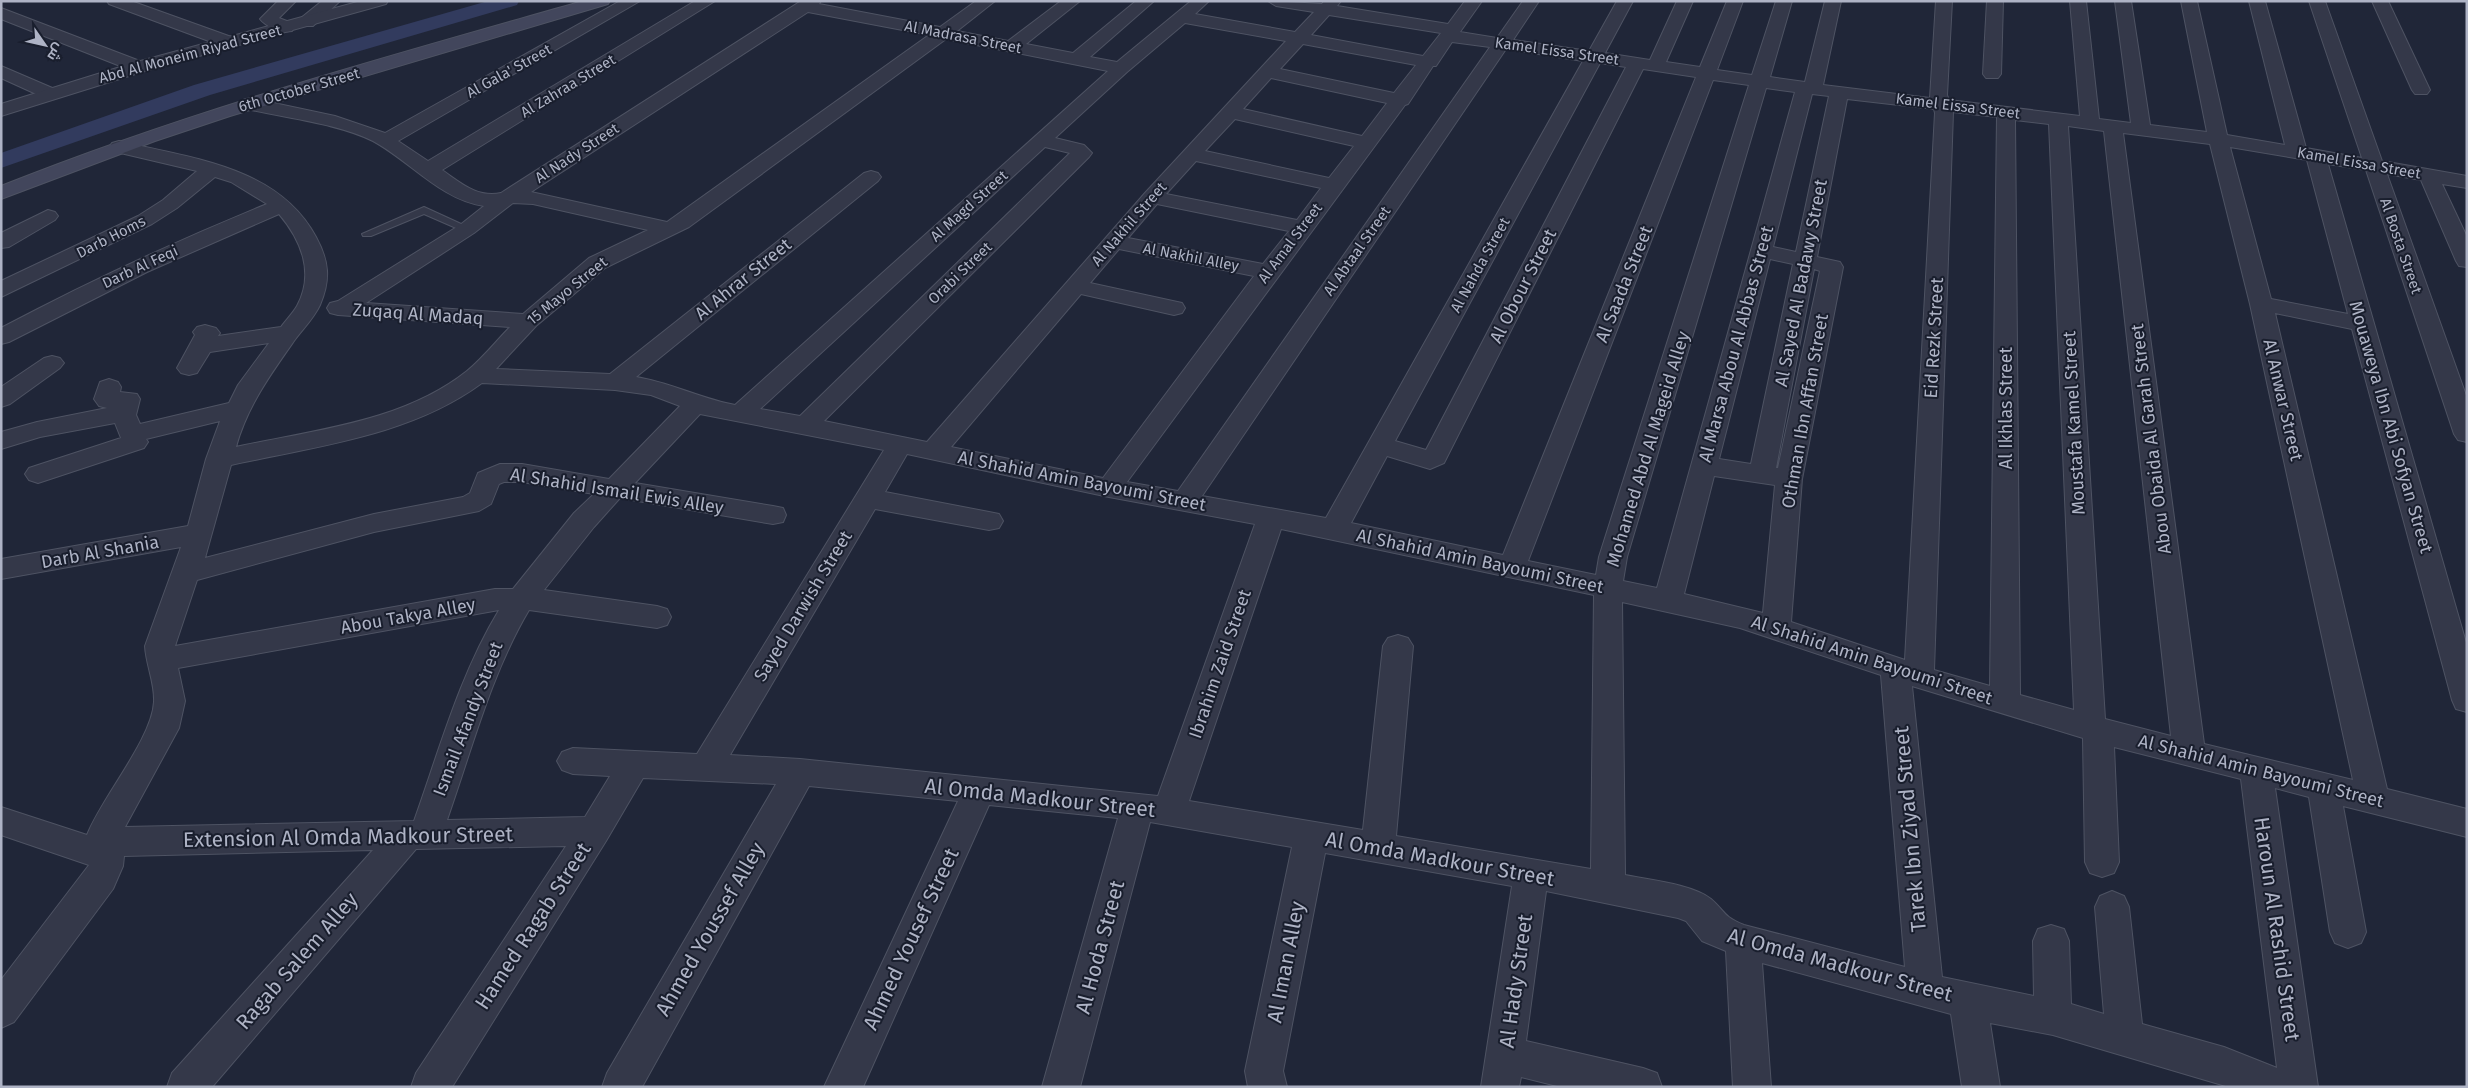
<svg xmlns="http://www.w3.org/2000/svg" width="2468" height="1088" viewBox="0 0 2468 1088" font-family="'Fira Sans',Cairo,sans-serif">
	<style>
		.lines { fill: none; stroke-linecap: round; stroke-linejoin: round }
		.canal { fill: #323b5e; fill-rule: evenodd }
		.service-casing { stroke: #4e5363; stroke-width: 2 }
		.minor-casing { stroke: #4e5363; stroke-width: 2 }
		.tertiary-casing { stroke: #4e5363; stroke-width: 2 }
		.secondary-casing { stroke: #4e5363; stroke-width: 2 }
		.service { fill: #343849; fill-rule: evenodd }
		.minor { fill: #343849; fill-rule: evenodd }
		.tertiary { fill: #343849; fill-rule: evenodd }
		.secondary { fill: #42465c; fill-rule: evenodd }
		.labels { text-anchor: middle; stroke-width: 4; stroke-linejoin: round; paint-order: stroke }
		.far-street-label { font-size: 15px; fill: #aeb3c5; stroke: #191e2d }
		.street-label { font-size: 18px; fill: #aeb3c5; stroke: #191e2d }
		.near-street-label { font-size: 21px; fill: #aeb3c5; stroke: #191e2d }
	</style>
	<rect width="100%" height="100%" fill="#202638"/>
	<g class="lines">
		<polygon class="canal" points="488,1 519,1 517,5 210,95 1,168 1,153 194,85"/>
		<defs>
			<polygon id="service" points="424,207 472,229 467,232 463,231 424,214 371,236 363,236 362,234"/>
			<g id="minor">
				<polygon points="107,1 131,1 237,39 240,43 237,47 225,47 109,4"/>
				<path d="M278 1H296L279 18 292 23 294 27 292 31C282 33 266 27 260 19Z"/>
				<polygon points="322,1 340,1 313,26 301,26 299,22 301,18"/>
				<path d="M620 1H640L398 141 428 161 695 1H715L442 170C461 183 477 198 501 193L801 1H821L819 4 940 27 976 1H995L957 31 1008 41 1061 1H1080L1026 44 1073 53 1136 1H1154L1090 57 1117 62 1191 1H1209L1195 14 1295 32 1314 12 1276 6 1268 1 1322 4 1324 1H1341L1337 6 1448 24 1465 1H1482L1460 32 1497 38 1523 1H1539L1513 40 1589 51 1617 1H1633L1605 53 1650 60 1677 1H1693L1666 62 1700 67 1727 1H1743L1717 70 1752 75 1776 1H1792L1770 77 1805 82 1825 1H1841L1823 85 1930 98 1936 1H1952L1947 95 1949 100 2080 116 2070 1H2086L2099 119 2131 123 2115 1H2131L2150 125 2207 132 2181 1H2197L2227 135 2285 145 2249 1H2265L2306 148 2362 158 2309 1H2325L2382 161 2467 176V188L2442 184 2467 237V267L2459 266 2456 261 2421 180 2387 174 2467 398V442L2458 440 2454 434 2366 170 2328 164 2467 646V712L2456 709 2452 700 2352 329 2275 313 2387 789 2467 809V837L2343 806 2366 932 2361 943 2348 948 2335 943 2330 932 2309 797 2275 788 2318 1087H2229L2053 1035 1990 1023 2000 1087H1962L1951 1014 1762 963 1771 1087H1733L1726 951 1702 941 1686 921 1678 918 1546 891 1526 1041 1643 1068 1657 1073 1662 1087H1561L1521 1077 1519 1087H1481L1512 886 1325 853 1283 1071 1287 1087H1248L1245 1071 1292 847 1150 822 1080 1087H1042L1118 818 989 805 863 1087H824L958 801 809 786 642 1087H602L607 1073 776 784 643 778 606 841 452 1087H411L416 1073 566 846 416 849 212 1087H167L172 1073 373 850 124 856 123 866 113 889 14 1022 1 1028V980L89 865 1 835V807L87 835C102 797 152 739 154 702 155 683 146 665 145 646L181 547 1 579V559L188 526 206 459 220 421 146 439 148 442 144 448 38 483 29 480 25 474 29 468 121 438 115 423 40 437 1 449V432L37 422 107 408 99 406 94 399 100 382 109 379 118 382 121 387 120 392 137 394 140 399 136 415 140 424 229 403 238 385 269 343 210 352 197 373 189 375 181 373 177 368 195 335 193 332 197 327 205 325 216 328 220 333 218 336 281 327C286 320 293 313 297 306 315 273 301 240 279 214L147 272 9 342 1 344V328C88 282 176 241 267 204L231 182 215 177 177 208 152 224 1 297V281L138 216 163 200 197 171 112 151 109 147 112 143 119 141C190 158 278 166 316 237 329 261 331 279 320 305 314 318 302 330 294 341 270 375 247 407 236 447 314 430 403 422 467 371 483 358 496 341 510 327L338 315 330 313 327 308 330 303 338 301 460 225 484 206C441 200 410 161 373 141 337 123 283 118 243 108L241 104 243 100 250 98 335 116 385 133ZM808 12 929 35 667 222 531 192ZM1329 15 1441 33 1423 56 1311 35ZM1185 23 1286 41 1145 193 927 442 824 421 1089 157 1092 153 1084 145 1055 138 1127 72ZM946 39 1108 71 735 405C701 399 670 382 636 377L878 181 881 177 878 173 871 171 864 173 610 374 496 369 536 326 605 268 689 227ZM1452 42 1490 47 1178 491 1127 482 1405 105 1408 104 1433 66H1436ZM1303 44 1416 65 1394 93 1280 69ZM1506 49 1583 61 1326 518 1202 496ZM1600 63 1626 67 1426 450 1395 441ZM1643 69 1696 77 1503 555 1351 523 1387 456 1430 469 1444 463ZM1271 78 1387 103 1362 136 1243 109ZM1713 80 1749 85 1599 557 1596 575 1528 561ZM1766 88 1795 92 1657 588 1623 581 1627 557ZM1812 94 1829 96 1796 252 1773 247ZM1847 99 1934 109 1935 113 1905 660 1791 622 1802 479 1843 267 1840 262 1817 257ZM1953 112 1997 117 1990 686 1934 670ZM1235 119 1354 146 1329 178 1205 151ZM2015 120 2049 124 2074 710 2020 695ZM2068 126 2104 131 2171 736 2105 719ZM2123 133 2210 144 2250 304 2353 780 2204 744ZM1045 147 1070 153 800 416 760 409ZM2230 147 2307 160 2348 314 2271 299ZM1196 161 1321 188 1297 220 1166 194ZM513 203 533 204 648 230 589 258 523 314 366 303 474 233ZM1157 204 1289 231 1263 264 1128 238ZM1119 249 1254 276 1103 478 951 447 1081 294 1174 315 1182 313 1185 308 1182 303 1090 283ZM1770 259 1793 264 1751 464 1719 459ZM1814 269 1820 271 1778 468H1776ZM482 383 615 390 651 395 680 406 609 479 522 464H500L478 473 470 493 463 497 374 514 205 558 231 465C317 446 410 436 482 383ZM700 414 884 450 697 754 573 748 562 752 557 761 562 770 573 774 610 776 585 817 447 820C472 749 491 674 529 610L657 628 667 625 671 617 667 609 657 606 544 590 594 527 620 498 773 524 783 522 786 515 783 508 773 506 635 483ZM907 454 1109 497 1255 524 1158 796 800 759 730 755 875 509 989 530 999 528 1003 521 999 514 989 512 885 492ZM1714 476 1775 485 1763 613 1684 594ZM504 482H522L594 494 574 513 513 589H495L175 646 197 580 374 532 479 511 491 504 499 484ZM1281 529 1594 595 1591 869 1396 836 1413 646 1408 638 1398 635 1388 638 1383 646 1363 830 1189 801ZM1622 602 1740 628 1881 675 1905 967 1744 925C1722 916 1726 912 1711 899 1692 884 1649 880 1625 875ZM499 610C460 674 439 751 414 821L125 827 179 728 185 701 178 668ZM1912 686 2083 738 2085 862 2090 873 2102 877 2114 873 2119 862 2114 747 2241 779 2277 1068 2224 1047 2142 1024 2129 907 2124 896 2112 891 2100 896 2095 907 2104 1014 2071 1004 2069 941 2064 929 2051 925 2038 929 2033 941 2034 996 1942 977Z"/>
				<polygon points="1987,1 2003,1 2001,74 1998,78 1986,78 1983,74"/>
				<polygon points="2372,1 2388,1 2430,90 2427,94 2415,94 2412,90"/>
				<polygon points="1,8 145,63 148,67 145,71 133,71 1,19"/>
				<polygon points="1,66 57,90 60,94 57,98 45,98 1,78"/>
				<polygon points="48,210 55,212 58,216 55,220 9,247 1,248 1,233"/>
				<polygon points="52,356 60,358 64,363 60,368 10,404 1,407 1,387 44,358"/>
			</g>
			<polygon id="tertiary" points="361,1 388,1 386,4 145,71 1,116 1,104 133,63"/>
			<path id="secondary" d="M583 1H610L608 4 230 116 155 141 1 199V186C191 110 387 57 583 1Z"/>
		</defs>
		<use href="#service" class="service-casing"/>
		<use href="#minor" class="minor-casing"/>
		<use href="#tertiary" class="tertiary-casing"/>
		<use href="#secondary" class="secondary-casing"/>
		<use href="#service" class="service"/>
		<use href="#minor" class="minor"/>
		<use href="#tertiary" class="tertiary"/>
		<use href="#secondary" class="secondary"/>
	</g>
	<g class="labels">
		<g class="far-street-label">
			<text transform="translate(963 37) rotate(11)" y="5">Al Madrasa Street</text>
			<text transform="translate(1557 51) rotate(8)" y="5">Kamel Eissa Street</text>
			<text transform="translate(190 54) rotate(-15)" y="5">Abd Al Moneim Riyad Street</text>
			<text transform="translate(509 71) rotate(-29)" y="5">Al Gala' Street</text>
			<text transform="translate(568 86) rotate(-31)" y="5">Al Zahraa Street</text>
			<text transform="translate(299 90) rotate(-16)" y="5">6th October Street</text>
			<text transform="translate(1958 106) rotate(7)" y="5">Kamel Eissa Street</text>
			<text transform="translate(577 153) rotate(-33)" y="5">Al Nady Street</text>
			<text transform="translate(2359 163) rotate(10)" y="5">Kamel Eissa Street</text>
			<text transform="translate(969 206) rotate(-42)" y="5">Al Magd Street</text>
			<text transform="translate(1129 224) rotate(-49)" y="5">Al Nakhil Street</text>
			<text transform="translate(111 237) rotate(-27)" y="5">Darb Homs</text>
			<text transform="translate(1290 243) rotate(-53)" y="5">Al Amal Street</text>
			<text transform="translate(2401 246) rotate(71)" y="5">Al Bosta Street</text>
			<text transform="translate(1357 251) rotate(-55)" y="5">Al Abtaal Street</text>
			<text transform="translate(1191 257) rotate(11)" y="5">Al Nakhil Alley</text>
			<text transform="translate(1480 265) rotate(-61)" y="5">Al Nahda Street</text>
			<text transform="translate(140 267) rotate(-25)" y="5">Darb Al Feqi</text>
			<text transform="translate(960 273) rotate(-44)" y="5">Orabi Street</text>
			<text transform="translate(567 291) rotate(-39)" y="5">15 Mayo Street</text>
		</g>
		<g class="street-label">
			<text transform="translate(743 279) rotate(-39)" y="6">Al Ahrar Street</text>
			<text transform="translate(1801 283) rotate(-79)" y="6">Al Sayed Al Badawy Street</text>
			<text transform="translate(1624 284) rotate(-68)" y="6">Al Saada Street</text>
			<text transform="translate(1523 286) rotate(-63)" y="6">Al Obour Street</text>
			<text transform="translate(418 314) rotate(4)" y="6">Zuqaq Al Madaq</text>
			<text transform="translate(1934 338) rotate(-87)" y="6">Eid Rezk Street</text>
			<text transform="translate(1736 344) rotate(-75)" y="6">Al Marsa Abou Al Abbas Street</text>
			<text transform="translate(2283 400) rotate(77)" y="6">Al Anwar Street</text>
			<text transform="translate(2006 408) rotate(-90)" y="6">Al Ikhlas Street</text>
			<text transform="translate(1805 411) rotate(-80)" y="6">Othman Ibn Affan Street</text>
			<text transform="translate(2074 423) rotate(-93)" y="6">Moustafa Kamel Street</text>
			<text transform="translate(2391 427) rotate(74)" y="6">Mouaweya Ibn Abi Sofyan Street</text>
			<text transform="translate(2151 439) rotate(-97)" y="6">Abou Obaida Al Garah Street</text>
			<text transform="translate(1648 449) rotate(-73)" y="6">Mohamed Abd Al Mageid Alley</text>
			<text transform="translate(1082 481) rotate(11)" y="6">Al Shahid Amin Bayoumi Street</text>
			<text transform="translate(617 491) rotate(9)" y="6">Al Shahid Ismail Ewis Alley</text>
			<text transform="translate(100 552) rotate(-10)" y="6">Darb Al Shania</text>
			<text transform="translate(1480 561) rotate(12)" y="6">Al Shahid Amin Bayoumi Street</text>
			<text transform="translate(803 606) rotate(-59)" y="6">Sayed Darwish Street</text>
			<text transform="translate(408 616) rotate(-10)" y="6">Abou Takya Alley</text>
			<text transform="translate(1872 660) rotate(18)" y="6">Al Shahid Amin Bayoumi Street</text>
			<text transform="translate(1220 664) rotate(-71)" y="6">Ibrahim Zaid Street</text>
			<text transform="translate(468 719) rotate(-69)" y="6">Ismail Afandy Street</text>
			<text transform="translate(2261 771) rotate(14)" y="6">Al Shahid Amin Bayoumi Street</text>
		</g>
		<g class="near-street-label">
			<text transform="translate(1040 798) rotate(6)" y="7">Al Omda Madkour Street</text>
			<text transform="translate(1910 829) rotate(-95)" y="7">Tarek Ibn Ziyad Street</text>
			<text transform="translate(348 837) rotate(-1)" y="7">Extension Al Omda Madkour Street</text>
			<text transform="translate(1440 859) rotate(10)" y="7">Al Omda Madkour Street</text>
			<text transform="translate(533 926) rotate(-57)" y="7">Hamed Ragab Street</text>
			<text transform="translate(710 929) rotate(-60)" y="7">Ahmed Youssef Alley</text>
			<text transform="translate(2277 929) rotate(82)" y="7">Haroun Al Rashid Street</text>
			<text transform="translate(911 939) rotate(-65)" y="7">Ahmed Yousef Street</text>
			<text transform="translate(1100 947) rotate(-75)" y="7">Al Hoda Street</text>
			<text transform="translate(297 961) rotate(-49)" y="7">Ragab Salem Alley</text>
			<text transform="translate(1286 962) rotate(-79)" y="7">Al Iman Alley</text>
			<text transform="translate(1840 965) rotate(15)" y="7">Al Omda Madkour Street</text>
			<text transform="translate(1516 981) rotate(-82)" y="7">Al Hady Street</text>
		</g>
	</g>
	<rect width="2468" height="1088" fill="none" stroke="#aeb3c5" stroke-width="5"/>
	<g transform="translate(45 45) rotate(124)" stroke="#191e2d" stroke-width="4" paint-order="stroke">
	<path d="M0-4L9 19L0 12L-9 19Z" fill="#aeb3c5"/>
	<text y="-8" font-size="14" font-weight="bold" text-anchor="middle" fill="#aeb3c5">ش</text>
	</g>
</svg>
